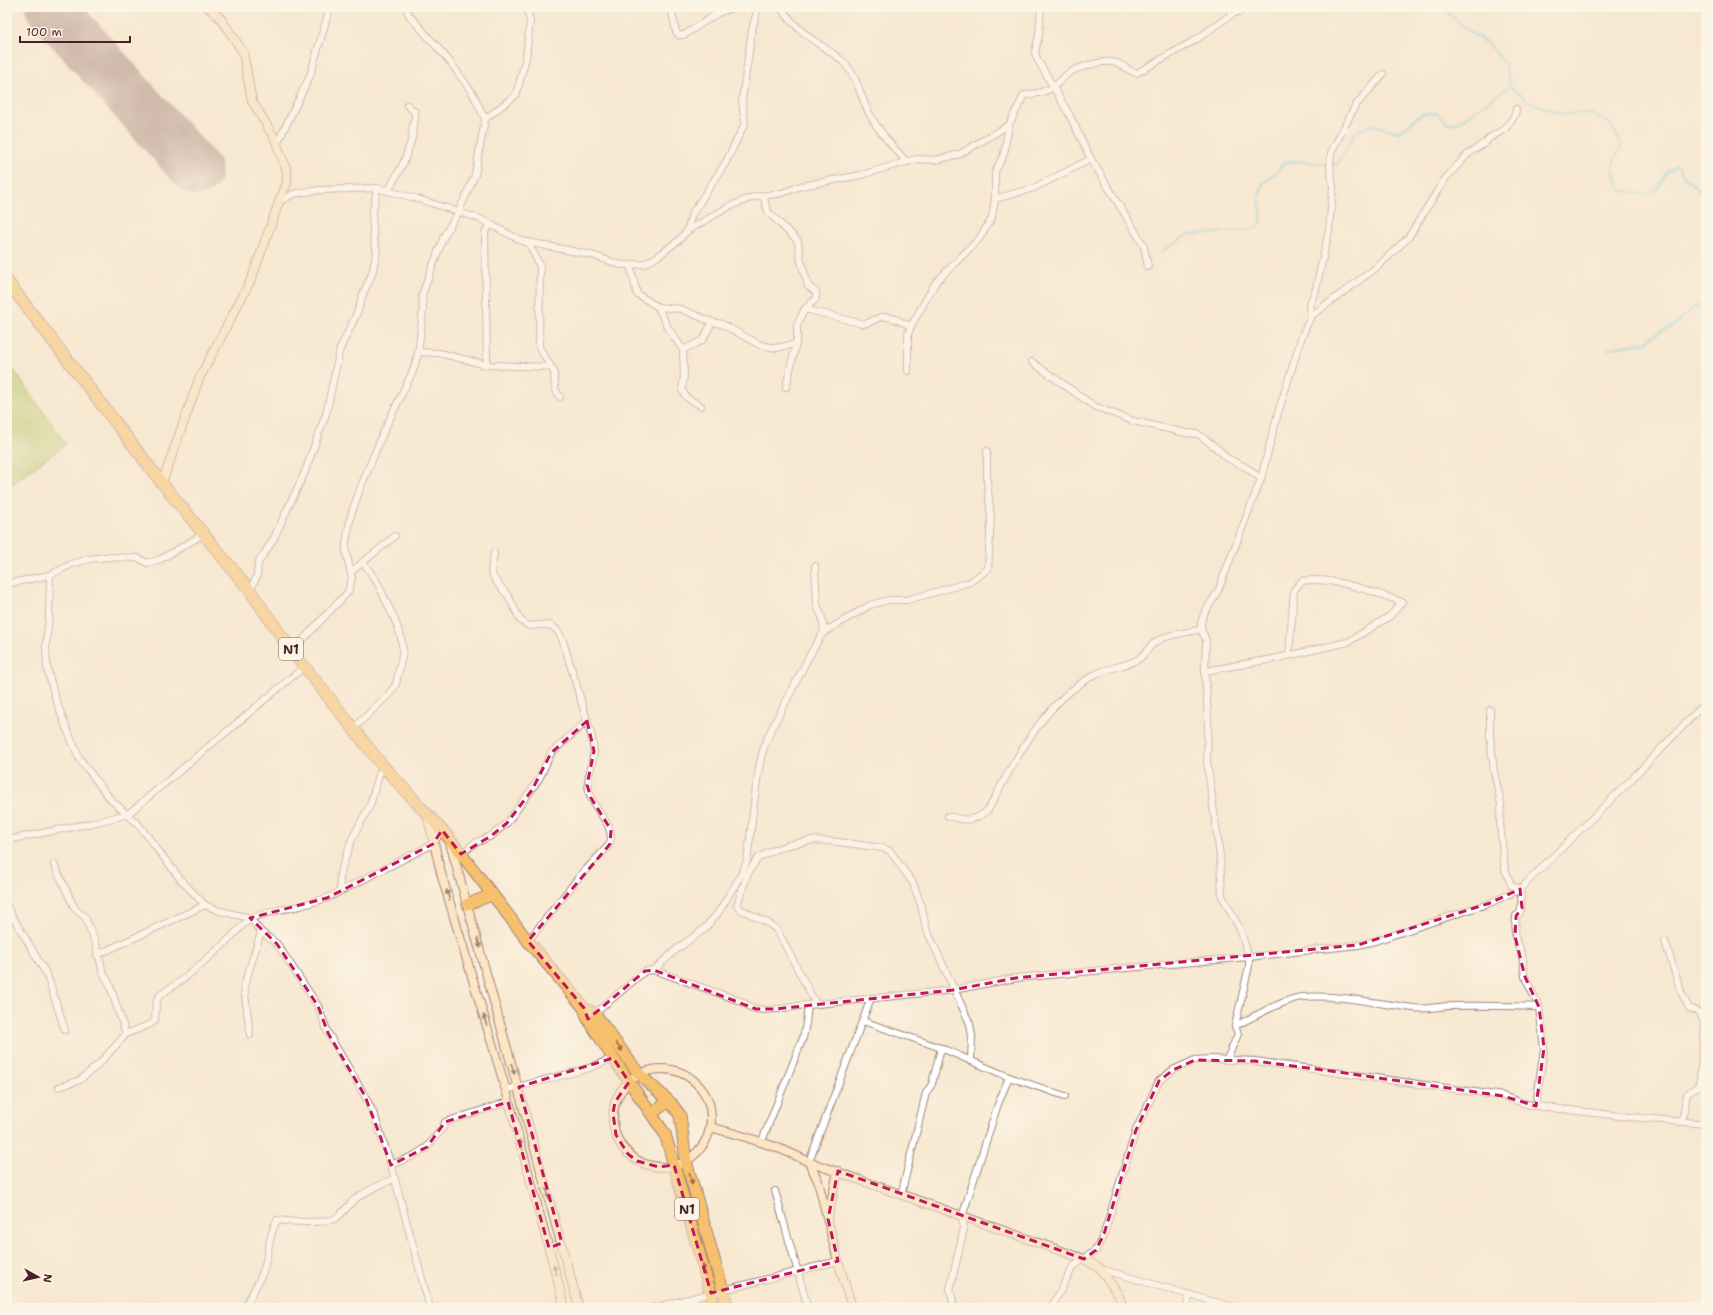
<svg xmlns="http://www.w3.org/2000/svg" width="1713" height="1315" viewBox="0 0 1713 1315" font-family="'Shantell Sans',sans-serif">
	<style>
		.green { fill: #b1c569; stroke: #7e724a }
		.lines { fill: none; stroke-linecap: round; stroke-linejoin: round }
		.stream { stroke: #5ec7d9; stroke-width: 2 }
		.runway { stroke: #a0847e; stroke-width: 50 }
		.street-casing { stroke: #a0847e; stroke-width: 8 }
		.secondary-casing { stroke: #a0847e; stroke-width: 10 }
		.highway-casing { stroke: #a0847e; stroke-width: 13 }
		.street { stroke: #fff; stroke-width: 6 }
		.secondary { stroke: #fce6c4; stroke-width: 8 }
		.highway { stroke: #f7c06c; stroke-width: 11 }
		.oneway { fill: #a38278 }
		.oneway2 { fill: #986748 }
		.marked { fill: none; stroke: #c2185b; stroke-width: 3; stroke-dasharray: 8 5; stroke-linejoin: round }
		.labels { text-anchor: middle; stroke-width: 3; stroke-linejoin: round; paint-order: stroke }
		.shield { fill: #fcf5e5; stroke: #7f5f63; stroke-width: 1 }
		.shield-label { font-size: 13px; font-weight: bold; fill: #4a1f2b }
	</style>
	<rect width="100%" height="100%" fill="#fcf5e5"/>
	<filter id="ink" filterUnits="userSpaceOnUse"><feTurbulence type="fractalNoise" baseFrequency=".025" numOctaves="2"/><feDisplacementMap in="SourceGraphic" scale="8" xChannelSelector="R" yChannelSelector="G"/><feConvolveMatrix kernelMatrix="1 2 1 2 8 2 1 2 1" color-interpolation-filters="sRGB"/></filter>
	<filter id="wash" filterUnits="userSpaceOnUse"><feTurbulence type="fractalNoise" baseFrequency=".012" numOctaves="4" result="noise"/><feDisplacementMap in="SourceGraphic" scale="16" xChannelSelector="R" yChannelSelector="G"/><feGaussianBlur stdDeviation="0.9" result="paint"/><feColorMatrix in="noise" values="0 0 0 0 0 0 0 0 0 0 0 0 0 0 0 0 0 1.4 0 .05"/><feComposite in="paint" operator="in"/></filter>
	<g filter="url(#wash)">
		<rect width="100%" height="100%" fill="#f7e8d1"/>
		<polygon class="green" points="7,360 66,444 7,488"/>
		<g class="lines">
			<g class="stream">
				<path d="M1441 7 1466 29 1490 45 1506 67 1510 86 1529 102 1566 115 1580 112 1594 115 1609 123 1617 135 1621 147C1609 168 1611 169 1621 190L1639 194 1650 193 1659 187 1665 174 1677 165 1682 174 1706 197"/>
				<polyline points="1161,252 1187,235 1252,230 1262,223 1259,197 1263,183 1277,172 1284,162 1299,161 1337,165 1356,131 1372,125 1399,132 1422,114 1436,113 1447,123 1457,123 1510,86"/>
				<polyline points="1608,349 1646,342 1656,334 1672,327 1696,306 1706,307"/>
			</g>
			<polyline class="runway" points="50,7 197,171"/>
		</g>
	</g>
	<g filter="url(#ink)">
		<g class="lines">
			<defs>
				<g id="street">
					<polyline points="671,7 676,32 679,35 684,35 718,13 735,7"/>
					<path d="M780 7C789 19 800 31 813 40 824 48 838 55 847 66 858 79 861 98 869 113 879 132 892 146 907 162"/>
					<polyline points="1041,7 1039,35 1035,52 1036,57 1069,114 1091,159 1144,246 1148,267"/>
					<polyline points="485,119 516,95 526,58 530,21 526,7"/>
					<polyline points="277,144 310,76 330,7"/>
					<polyline points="388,191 404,162 413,135 412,130 415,118 415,112 407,105"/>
					<polyline points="763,195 768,212 798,241 800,257 808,286 816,292 816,299 805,309 797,325 797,339 786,387"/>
					<polyline points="995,199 1034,188 1091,159"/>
					<path d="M279 202 293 194 300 193 320 190 377 188 418 199 478 218 522 241 592 255 621 265 644 264 657 257 679 240 687 231 730 206 753 197 782 193 801 186 861 175 916 159 936 160 960 154 1009 125 1024 95C1033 94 1045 93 1053 87 1059 83 1063 77 1069 73 1078 67 1101 61 1112 62 1121 62 1128 72 1137 73L1197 39 1232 14 1241 11"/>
					<polyline points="687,231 692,214 726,162 745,123 742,101 752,30 758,7"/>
					<polyline points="528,242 540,266 539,347 554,372 555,389 560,397"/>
					<polyline points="630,265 637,294 658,307 667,326 683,350"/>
					<polyline points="658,307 681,309 712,322 722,324 760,345 776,348 795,344"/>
					<path d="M805 309 863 324C870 323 875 319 881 317 892 315 902 323 911 326"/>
					<polyline points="1311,316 1309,306 1316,289 1329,230 1333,186 1330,167 1331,153 1355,106 1383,74"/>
					<polyline points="418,352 439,353 487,365 551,367"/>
					<polyline points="1032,362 1094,406 1133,421 1186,433 1198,434 1219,450 1227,458 1247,468 1261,479"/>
					<polyline points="487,365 485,232 491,224"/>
					<polyline points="908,371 908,334 911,326 936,282 979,239 992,218 995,199 995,172 1004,154 1009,125"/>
					<polyline points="701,406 687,398 682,390 684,376 683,350 703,340 712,322"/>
					<polyline points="204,534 161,559 147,563 138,558 107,557 89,559 72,564 50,575 49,616 46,645 47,667 54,694 64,722 79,758 111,800 138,824 181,880 205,905 220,911 250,918 278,910 300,906 327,898 433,844 442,830"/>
					<path d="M494 553 491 571 495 580 509 597 520 620 529 626C548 624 554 621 563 641L592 737C592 742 594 747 594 752 592 768 584 782 591 797 597 814 615 825 610 844L579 877 528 941"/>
					<polyline points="351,572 395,536"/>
					<polyline points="7,584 50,575"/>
					<polyline points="250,591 257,576 258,563 273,540 304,474 326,414 340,349 357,313 363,294 372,274 377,251 374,241 372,216 377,188"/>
					<polyline points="824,632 870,605 889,600 907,600 960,585 970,582 988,569 991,518 987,481 987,451"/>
					<polyline points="292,651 348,592 352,578 346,552 346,542 351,515 360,489 383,433 413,371 418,354 423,310 422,295 444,236 459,211 475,175 485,119 473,94 451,63 409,15 406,7"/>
					<path d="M1205 671 1278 658 1348 642 1390 616 1402 602C1374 592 1332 576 1302 581L1294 590 1289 655"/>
					<path d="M1490 710V736L1494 771 1501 804 1500 823 1503 853 1505 869 1511 885 1520 889C1521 897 1523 905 1520 913L1516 916 1515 936 1522 954 1525 977 1539 1007 1544 1048 1536 1106"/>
					<polyline points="353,729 390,693 396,684 403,651 401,637 394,618 377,582 363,562"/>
					<path d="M948 816C965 821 974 822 988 810 1015 760 1042 704 1094 675 1107 668 1121 667 1135 661 1144 658 1148 646 1157 641 1167 634 1188 633 1201 629"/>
					<polyline points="7,840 93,823 128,814 304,667"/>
					<polyline points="461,854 475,843 491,836 507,823 539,779 551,753 587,721"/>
					<polyline points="54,864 75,909 85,917 96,944 103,973 109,983 126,1034"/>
					<polyline points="340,890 340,874 352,839 370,805 382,765"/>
					<polyline points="7,907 47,975 65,1030"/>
					<polyline points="1665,941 1681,992 1689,1008 1699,1012 1705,1024 1700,1079 1698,1086 1687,1094 1682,1121"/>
					<polyline points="97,955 205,905"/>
					<path d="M654 970 677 949 704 929 718 913 741 875 747 861C752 827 754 791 761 758 767 734 779 715 790 694 801 673 810 651 824 632L822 617 817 605 815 566"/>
					<polyline points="816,1004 777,930 768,923 740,909 737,905 748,873 758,858 774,850 788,845 813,840 839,842 883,848 890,851 913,883 921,905 926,928 970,1024 972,1036 971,1061"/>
					<path d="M593 1015 645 971 654 970 743 1002C747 1005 752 1009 757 1009 773 1012 791 1006 808 1005L953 990 1016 978 1249 957 1358 945 1375 941 1490 903 1520 889 1629 782 1706 702"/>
					<polyline points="863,1021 941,1048 1009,1077 1065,1096"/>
					<path d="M1235 1026C1252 1018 1284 999 1302 997 1340 994 1377 1004 1414 1008 1426 1010 1439 1006 1451 1006 1480 1005 1510 1006 1539 1007"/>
					<polyline points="250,1035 244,986 261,932"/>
					<polyline points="1227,1059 1238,1034 1235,1026 1249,966 1249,957 1240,929 1222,896 1220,856 1207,762 1208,718 1205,671 1206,640 1201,629 1201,622 1205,612 1218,591 1261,479 1277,416 1302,336 1311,316 1376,268 1408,238 1445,179 1468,154 1486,142 1489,138 1505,129 1515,115 1516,109"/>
					<polyline points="59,1087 80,1080 100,1063 126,1034 151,1024 155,1020 156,1003 159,996 186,977 223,945 250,918 261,932 277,944 318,1006 328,1033 365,1096 375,1117 391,1165 430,1308"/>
					<polyline points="506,1090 587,1069 613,1058"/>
					<polyline points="762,1141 803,1038 806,1023 808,1005"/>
					<polyline points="809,1162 871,998"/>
					<polyline points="391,1165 413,1156 427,1147 443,1128 445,1122 508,1102"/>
					<polyline points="775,1191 808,1308"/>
					<polyline points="901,1195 926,1093 932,1084 941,1048"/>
					<polyline points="1101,1269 1190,1295"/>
					<path d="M244 1308C251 1295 259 1283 264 1269 269 1251 268 1237 277 1220 291 1222 325 1224 336 1218 343 1214 348 1205 354 1200 366 1190 381 1185 395 1178"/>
					<polyline points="653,1308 838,1261"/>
					<polyline points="952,1308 953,1302 950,1289 964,1228 962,1217 997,1107 1009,1077"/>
					<polyline points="1051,1308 1073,1267 1096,1250 1104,1234 1136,1130 1159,1081 1173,1070 1195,1060 1212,1059 1255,1061 1503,1096 1522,1103 1536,1106 1620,1116 1706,1124"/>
					<polyline points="1186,1308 1190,1295 1237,1308"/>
				</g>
				<g id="secondary">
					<polyline points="162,483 199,379 252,278 279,202 287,183 287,171 274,137 252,101 243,52 221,19 208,7"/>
					<polyline points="427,814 442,877 506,1090 565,1308"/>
					<polyline points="450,843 579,1308"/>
					<circle cx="662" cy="1118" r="49"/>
					<path d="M710 1127C746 1137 776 1145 809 1162L1084 1259 1101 1269 1119 1296 1123 1308"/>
					<polyline points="809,1162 818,1181 838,1261 852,1308"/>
					<polyline points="828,1216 838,1171"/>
				</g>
				<g id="highway">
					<polyline points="7,281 162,483 250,591 292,651 382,765 449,838 528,941 584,1008 588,1019 613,1058 665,1134 715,1308"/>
					<polyline points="468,904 492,895"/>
					<polyline points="584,1008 595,1014 639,1074 671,1103 680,1115 686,1161 728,1308"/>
					<polyline points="652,1113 665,1104 671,1103"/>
				</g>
			</defs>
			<use href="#street" class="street-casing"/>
			<use href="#secondary" class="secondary-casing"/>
			<use href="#highway" class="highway-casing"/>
			<use href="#street" class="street"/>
			<use href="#secondary" class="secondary"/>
			<use href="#highway" class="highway"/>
		</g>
		<defs><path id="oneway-solid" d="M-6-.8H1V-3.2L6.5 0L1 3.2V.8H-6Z"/></defs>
		<g class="oneway">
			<use href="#oneway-solid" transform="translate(448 895) rotate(-107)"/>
			<use href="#oneway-solid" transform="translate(479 943) rotate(75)"/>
			<use href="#oneway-solid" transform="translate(485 1020) rotate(-106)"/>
			<use href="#oneway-solid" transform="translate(513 1069) rotate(73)"/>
			<use href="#oneway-solid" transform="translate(521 1145) rotate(-106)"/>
			<use href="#oneway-solid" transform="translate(548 1194) rotate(74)"/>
			<use href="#oneway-solid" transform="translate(555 1270) rotate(-105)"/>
		</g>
		<g class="oneway2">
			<use href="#oneway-solid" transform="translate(619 1047) rotate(52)"/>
			<use href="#oneway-solid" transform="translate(691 1179) rotate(74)"/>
			<use href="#oneway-solid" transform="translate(704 1270) rotate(-106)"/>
		</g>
	</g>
	<path d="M0 0H1713V1315H0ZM587 721 594 751 587 785 591 798 611 830 610 844 528 941 584 1008 588 1019 645 971 654 970 756 1009H775L953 990 1016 978 1358 945 1490 903 1520 889 1522 908 1516 916 1515 936 1525 977 1539 1007 1544 1048 1536 1106 1503 1096 1331 1071 1255 1061 1195 1060 1173 1070 1159 1081 1136 1130 1104 1234 1096 1250 1084 1259 838 1171 828 1219 838 1261 711 1293 674 1165 659 1167 637 1161 628 1154 616 1135 613 1113 615 1102 629 1082 613 1058 519 1087 562 1243 549 1248 508 1102 445 1122 427 1147 391 1165 365 1096 328 1033 318 1006 277 944 250 918 327 898 433 844 442 830 461 854 491 836 507 823 532 790 551 753Z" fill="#f7e8d1" fill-opacity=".55" fill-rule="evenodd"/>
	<path class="marked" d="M587 721 594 751 587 785 591 798 611 830 610 844 528 941 584 1008 588 1019 645 971 654 970 756 1009H775L953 990 1016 978 1358 945 1490 903 1520 889 1522 908 1516 916 1515 936 1525 977 1539 1007 1544 1048 1536 1106 1503 1096 1331 1071 1255 1061 1195 1060 1173 1070 1159 1081 1136 1130 1104 1234 1096 1250 1084 1259 838 1171 828 1219 838 1261 711 1293 674 1165 659 1167 637 1161 628 1154 616 1135 613 1113 615 1102 629 1082 613 1058 519 1087 562 1243 549 1248 508 1102 445 1122 427 1147 391 1165 365 1096 328 1033 318 1006 277 944 250 918 327 898 433 844 442 830 461 854 491 836 507 823 532 790 551 753Z"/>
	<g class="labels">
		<g class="shield">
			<rect x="279" y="638" width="24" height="22" rx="3"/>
			<rect x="675" y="1198" width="24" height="22" rx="3"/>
		</g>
		<g class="shield-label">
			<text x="291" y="654">N1</text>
			<text x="687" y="1214">N1</text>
		</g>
	</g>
	<rect width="1713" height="1315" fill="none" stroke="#fcf5e5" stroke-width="24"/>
	<g transform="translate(38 1277) rotate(98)" stroke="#fcf5e5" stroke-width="3" paint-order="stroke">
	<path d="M0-3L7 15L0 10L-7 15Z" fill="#4a1f2b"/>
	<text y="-6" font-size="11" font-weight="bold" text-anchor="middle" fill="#4a1f2b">N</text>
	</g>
	<path d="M20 36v6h110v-6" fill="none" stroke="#4a1f2b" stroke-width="2"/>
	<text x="26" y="36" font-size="12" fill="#4a1f2b" stroke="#fcf5e5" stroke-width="3" paint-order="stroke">100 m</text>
</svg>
